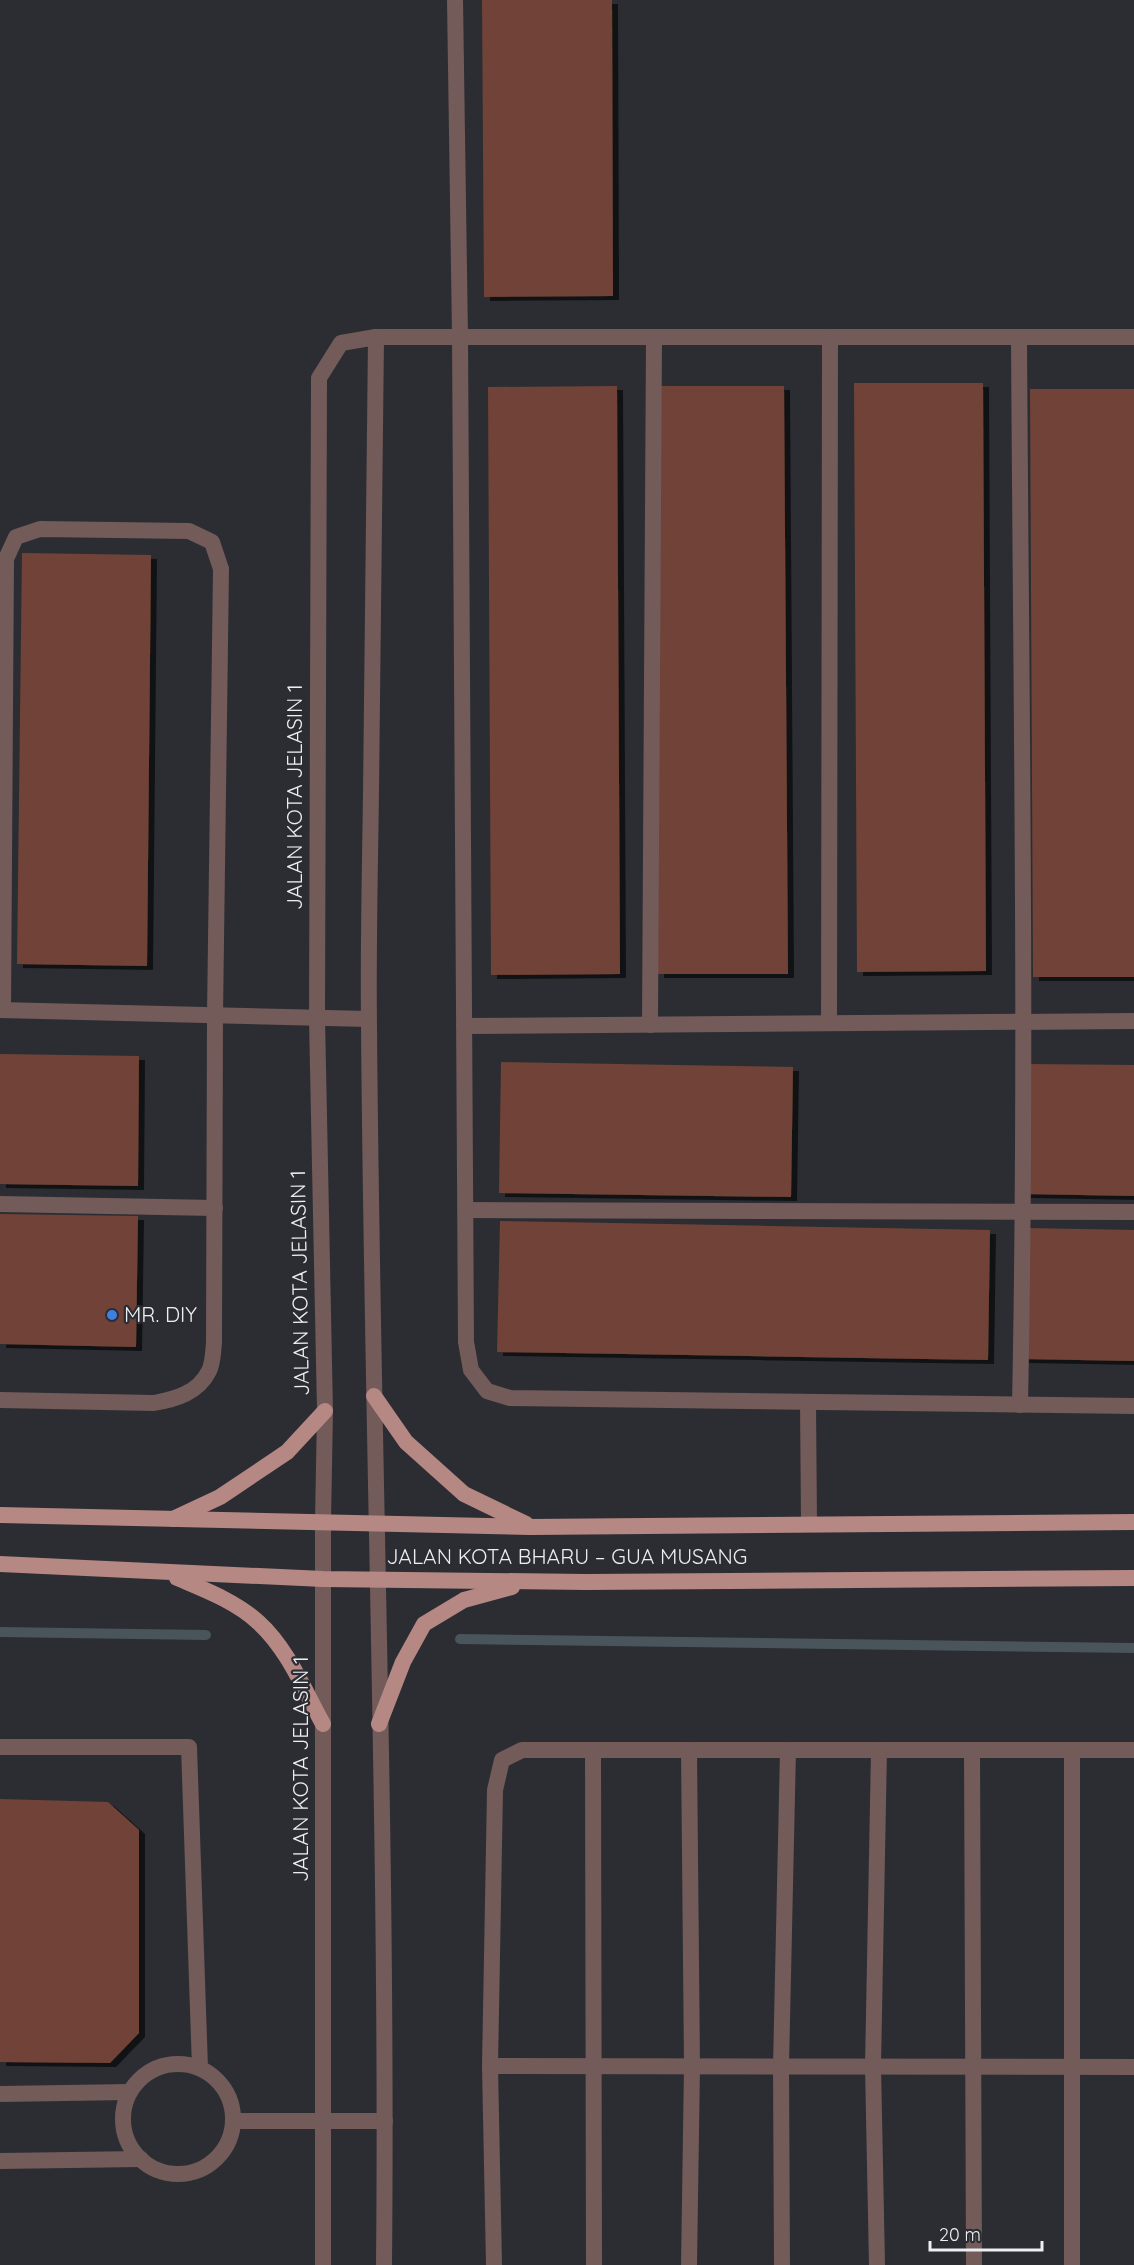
<svg xmlns="http://www.w3.org/2000/svg" width="1134" height="2265" viewBox="0 0 1134 2265" font-family="Quicksand,sans-serif">
	<style>
		.lines { fill: none; stroke-linecap: round; stroke-linejoin: round }
		.stream { stroke: #49555a; stroke-width: 10 }
		.building { fill: #704337; filter: url(#shadow) }
		.service { stroke: #725b59; stroke-width: 16 }
		.minor { stroke: #725b59; stroke-width: 16 }
		.tertiary { stroke: #725b59; stroke-width: 16 }
		.primary { stroke: #b58884; stroke-width: 16 }
		.shop-dot { fill: #3f7fe0; stroke: #2b2d33; stroke-width: 2 }
		.labels { text-anchor: middle; stroke-width: 4.5; stroke-linejoin: round; paint-order: stroke }
		.street-label { font-size: 21px; fill: #eceef2; stroke: #2b2d33 }
		.poi-label { font-size: 21px; fill: #eceef2; stroke: #2b2d33; text-anchor: start }
	</style>
	<defs>
		<filter id="shadow"><feDropShadow dx="6" dy="4" stdDeviation="0" flood-color="#0009"/></filter>
	</defs>
	<rect width="100%" height="100%" fill="#2b2d33"/>
	<g class="lines">
		<g class="stream">
			<polyline points="0,1632 206,1635"/>
			<polyline points="460,1639 1134,1648"/>
		</g>
	</g>
	<g class="building">
		<polygon points="482,0 612,0 613,296 484,297"/>
		<polygon points="854,383 983,383 986,971 857,972"/>
		<polygon points="617,386 620,974 491,975 488,387"/>
		<polygon points="654,386 784,386 788,974 658,974"/>
		<polygon points="1030,389 1134,389 1134,977 1033,977"/>
		<polygon points="22,553 151,555 147,966 17,964"/>
		<polygon points="0,1054 139,1056 138,1186 0,1184"/>
		<polygon points="501,1062 793,1067 791,1197 499,1193"/>
		<polygon points="1027,1064 1134,1065 1134,1196 1025,1194"/>
		<polygon points="0,1214 138,1216 136,1347 0,1344"/>
		<polygon points="500,1221 990,1230 988,1360 497,1352"/>
		<polygon points="1025,1228 1134,1230 1134,1361 1023,1359"/>
		<polygon points="0,1799 108,1802 139,1830 139,2033 110,2063 0,2062"/>
	</g>
	<g class="lines">
		<g class="service">
			<polyline points="455,0 460,337"/>
			<path d="M1019 337C1021 693 1027 1049 1020 1405"/>
			<polyline points="3,1010 6,559 16,537 40,529 189,531 212,542 221,569"/>
			<polyline points="650,1025 654,337"/>
			<polyline points="0,1204 215,1208"/>
			<polyline points="466,1210 1134,1212"/>
			<polyline points="0,1747 189,1747 200,2068"/>
			<polyline points="593,1750 594,2265"/>
			<polyline points="972,1750 974,2265"/>
			<polyline points="1072,1750 1072,2265"/>
			<circle cx="178" cy="2119" r="55"/>
			<polyline points="490,2066 1134,2067"/>
			<polyline points="0,2094 130,2092"/>
			<polyline points="233,2121 385,2121"/>
			<polyline points="0,2161 141,2159"/>
			<polyline points="494,2265 490,2066 495,1790 502,1760 522,1750 1134,1750"/>
			<polyline points="689,2265 692,2066 689,1750"/>
			<polyline points="782,2265 781,2066 788,1750"/>
			<polyline points="877,2265 873,2066 879,1750"/>
		</g>
		<g class="minor">
			<polyline points="376,337 1134,337"/>
			<polyline points="460,337 466,1342 471,1370 487,1391 510,1398 1134,1406"/>
			<polyline points="0,1010 368,1019"/>
			<polyline points="829,1023 830,337"/>
			<polyline points="464,1026 1134,1021"/>
			<path d="M0 1400 154 1403C176 1399 198 1393 209 1371 213 1363 213 1352 214 1343L215 1015 221 569"/>
			<polyline points="808,1402 809,1523"/>
		</g>
		<path class="tertiary" d="M323 2265V1521L325 1411 317 1018 319 378 341 343 376 337C374 488 373 640 371 792 370 870 368 947 369 1025 372 1438 388 1852 384 2265"/>
		<g class="primary">
			<polyline points="374,1396 406,1442 464,1494 526,1524"/>
			<polyline points="0,1515 530,1527 1134,1522"/>
			<polyline points="173,1519 220,1497 287,1452 325,1411"/>
			<polyline points="0,1564 323,1579 586,1582 1134,1578"/>
			<path d="M177 1578C205 1590 235 1601 258 1622 288 1649 304 1690 323 1724"/>
			<polyline points="379,1724 403,1662 424,1624 464,1600 512,1587"/>
		</g>
	</g>
	<circle class="shop-dot" cx="112" cy="1315" r="6"/>
	<g class="labels">
		<g class="street-label">
			<text transform="translate(295 797) rotate(-90)" y="7">JALAN KOTA JELASIN 1</text>
			<text transform="translate(300 1283) rotate(-91)" y="7">JALAN KOTA JELASIN 1</text>
			<text x="567" y="1564">JALAN KOTA BHARU – GUA MUSANG</text>
			<text transform="translate(301 1769) rotate(-90)" y="7">JALAN KOTA JELASIN 1</text>
		</g>
		<g class="poi-label">
			<text x="124" y="1322">MR. DIY</text>
		</g>
	</g>
	<path d="M930 2241v9h112v-9" fill="none" stroke="#eceef2" stroke-width="3"/>
	<text x="939" y="2241" font-size="18" fill="#eceef2" stroke="#2b2d33" stroke-width="4.5" paint-order="stroke">20 m</text>
</svg>
